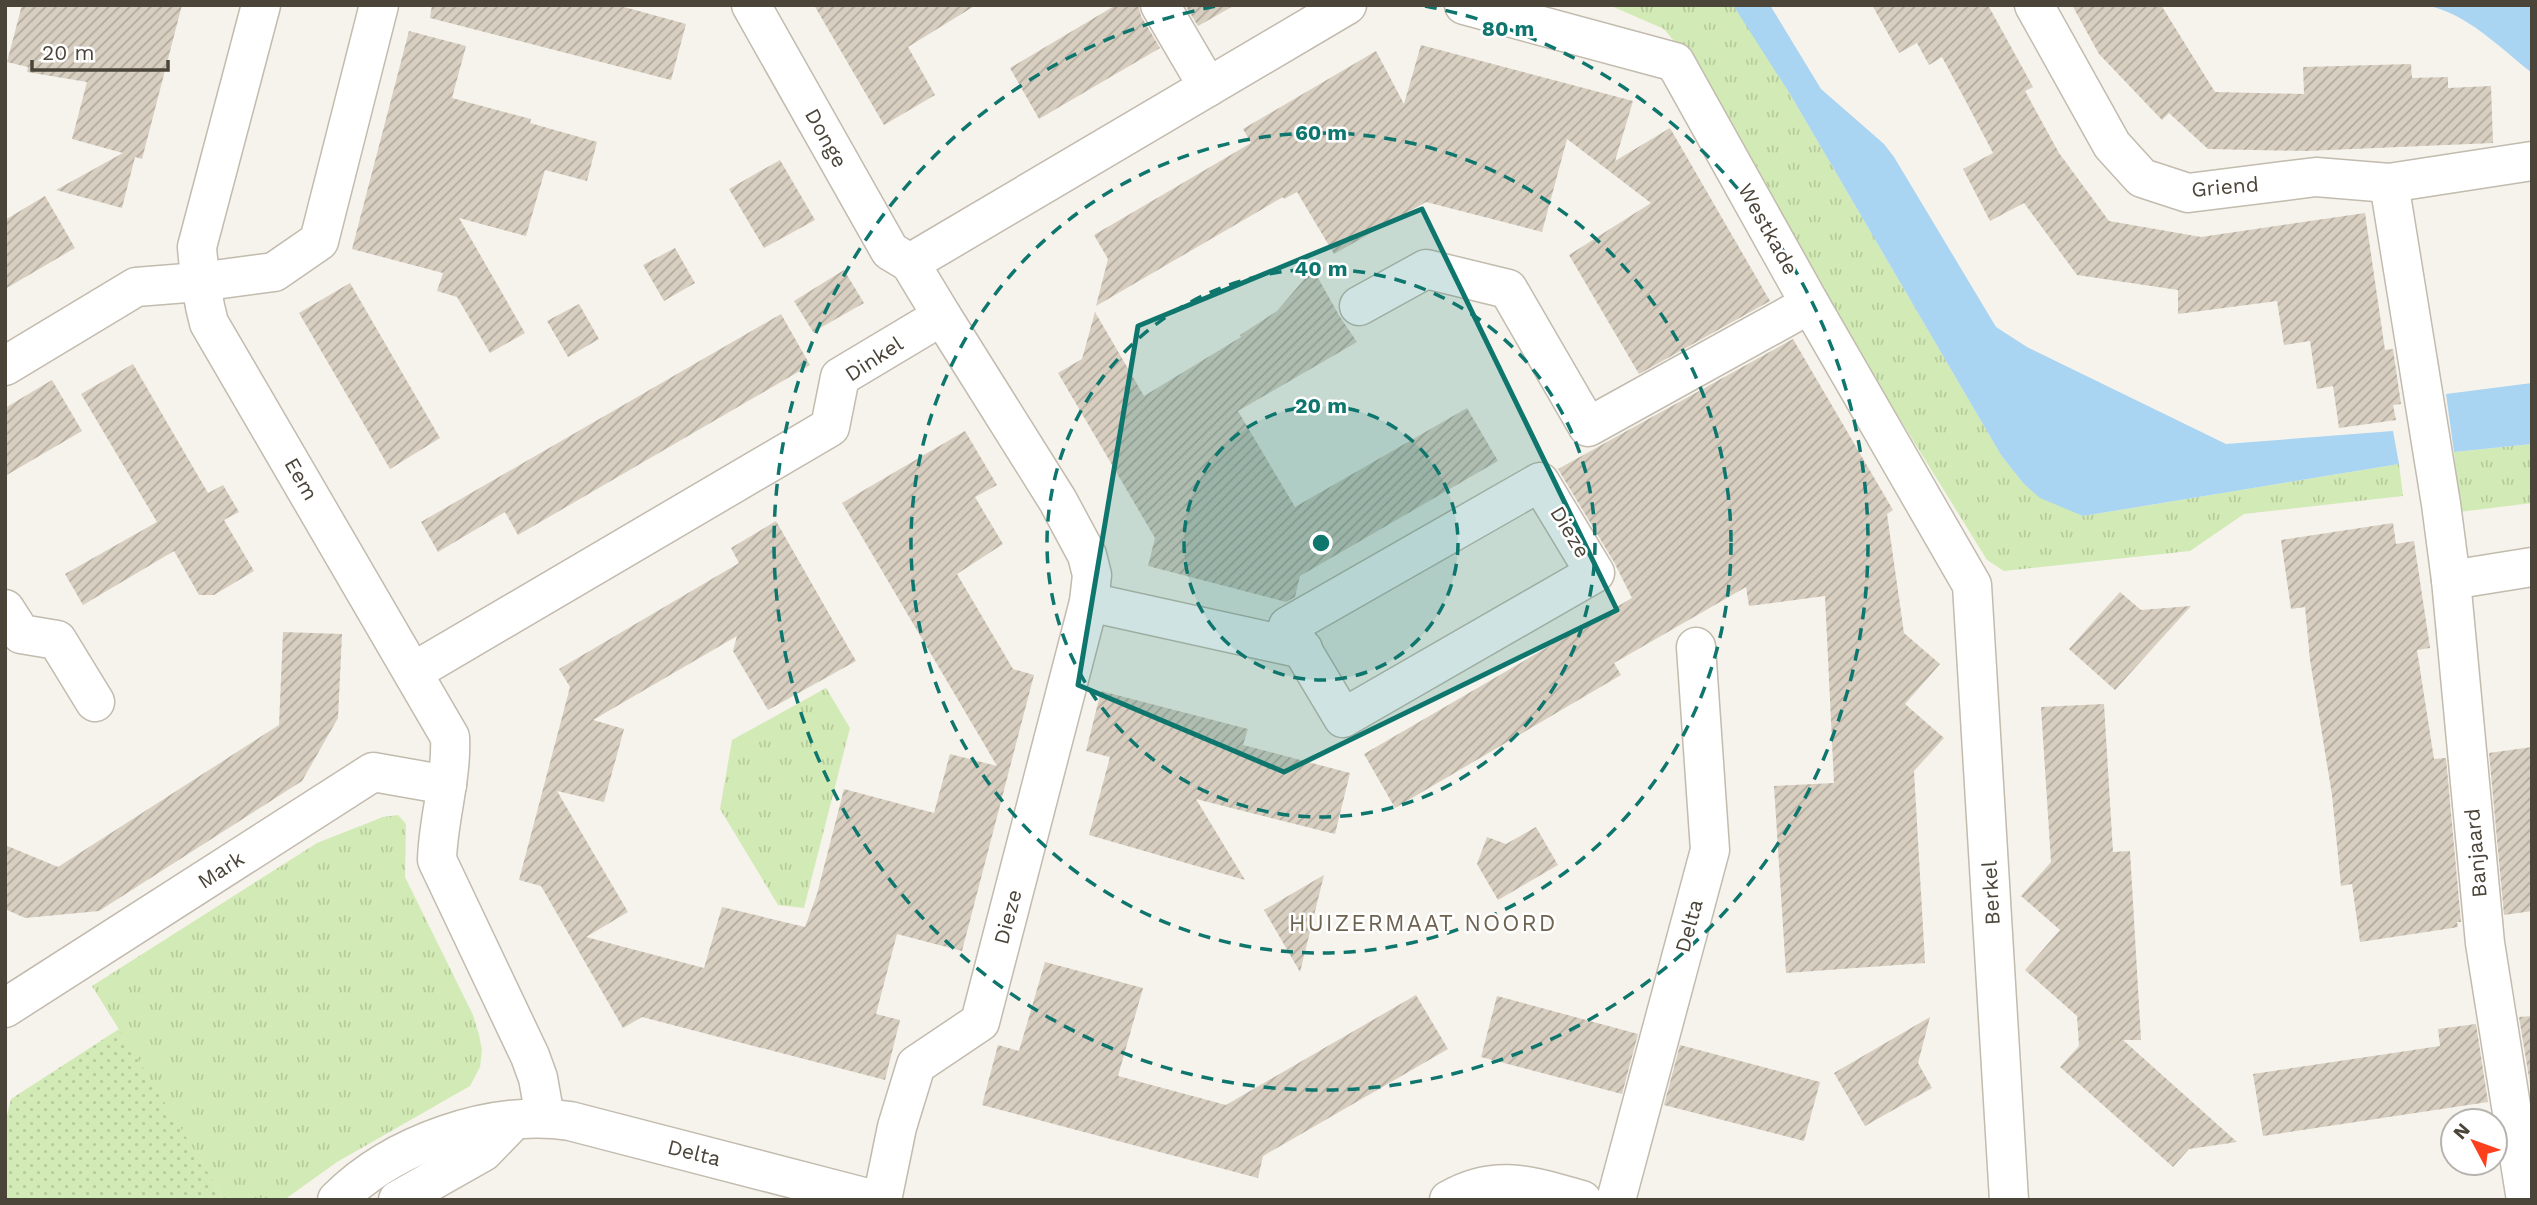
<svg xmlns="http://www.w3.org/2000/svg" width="2537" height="1205" viewBox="0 0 2537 1205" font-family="'Work Sans',sans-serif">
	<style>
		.grass { fill: url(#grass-tufts) }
		.park { fill: url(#park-dots) }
		.water { fill: #a9d4f2 }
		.building { fill: url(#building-hatch) }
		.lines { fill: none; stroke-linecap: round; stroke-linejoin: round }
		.minor-casing { stroke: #c2bbae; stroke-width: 41 }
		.minor { stroke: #fff; stroke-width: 38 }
		.marked { fill: #0f766e; fill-opacity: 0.2; stroke: #0f766e; stroke-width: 5; stroke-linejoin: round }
		.ring { fill: none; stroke: #0f766e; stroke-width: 3.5; stroke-dasharray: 12 9 }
		.labels { text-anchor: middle; stroke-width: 5; stroke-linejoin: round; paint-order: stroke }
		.street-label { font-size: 21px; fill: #4b4439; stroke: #fff }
		.neighbourhood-label { font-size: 23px; letter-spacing: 2px; fill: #6e6250; stroke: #fff }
		.centre { fill: #0f766e; stroke: #fff; stroke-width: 3.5 }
		.ring-label { font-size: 21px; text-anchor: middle; font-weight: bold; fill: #0f766e; stroke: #fff; stroke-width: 5; stroke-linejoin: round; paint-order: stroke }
	</style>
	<defs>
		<pattern id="grass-tufts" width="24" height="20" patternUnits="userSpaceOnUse" patternTransform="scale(1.75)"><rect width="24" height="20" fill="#d2eab5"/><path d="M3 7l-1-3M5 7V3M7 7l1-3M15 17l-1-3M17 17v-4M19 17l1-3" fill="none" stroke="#b6ca9c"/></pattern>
		<pattern id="park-dots" width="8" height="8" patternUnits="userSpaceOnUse" patternTransform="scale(1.75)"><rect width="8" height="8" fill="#d2eab5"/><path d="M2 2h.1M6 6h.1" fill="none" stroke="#b6ca9c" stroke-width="1.8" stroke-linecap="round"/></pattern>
		<pattern id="building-hatch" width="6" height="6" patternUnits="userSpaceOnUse" patternTransform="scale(1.75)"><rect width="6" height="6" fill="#d8cfc1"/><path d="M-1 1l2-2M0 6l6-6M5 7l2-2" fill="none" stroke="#b1aa9e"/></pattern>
	</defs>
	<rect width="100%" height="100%" fill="#f6f3ec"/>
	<g class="grass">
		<polygon points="1609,5 1733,5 1737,9 1790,94 2001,455 2023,483 2083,516 2399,464 2403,496 2244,514 2190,551 2004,571 1987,560 1848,335 1683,52 1664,29"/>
		<polygon points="2532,444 2532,503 2459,512 2454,452"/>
		<polygon points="826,688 850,728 804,908 778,905 720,809 732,740"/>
		<polygon points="398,815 406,824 405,877 473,1015 479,1035 482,1050 480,1067 470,1086 337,1162 284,1200 225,1200 92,986 317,843 383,817"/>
	</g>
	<polygon class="park" points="119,1029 225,1200 5,1200 5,1124 11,1099"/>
	<g class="water">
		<polygon points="1733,5 1770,5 1821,89 1884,144 1894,157 1996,327 2027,347 2226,444 2393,431 2399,464 2083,516 2040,498 2023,483 2001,455 1790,94"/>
		<path d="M2425 5H2532V73C2499 47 2467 13 2425 5Z"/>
		<polygon points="2532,383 2532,444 2454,452 2446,394"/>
	</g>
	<g class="building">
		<polygon points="22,5 182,5 142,159 135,157 122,208 56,190 123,153 72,139 87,82 27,72 28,67 7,62"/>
		<polygon points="432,5 617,5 686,24 671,80 430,18"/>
		<polygon points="814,5 976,5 908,47 935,95 884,125"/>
		<polygon points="1116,5 1138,5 1141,16 1160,48 1039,119 1010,68"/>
		<polygon points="1185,5 1235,5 1198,26"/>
		<polygon points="1872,5 1988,5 2033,87 2025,91 2059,153 2109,221 2201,237 2365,213 2385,350 2393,349 2401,404 2393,405 2396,420 2339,428 2333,386 2317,389 2310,341 2284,345 2277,301 2178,314 2178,290 2077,275 2024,203 1990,221 1963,169 1993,153 1962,94 1942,57 1929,65 1917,43 1899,53"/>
		<polygon points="2072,5 2161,5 2215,92 2304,94 2303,67 2411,64 2412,78 2448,77 2448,88 2491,86 2493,143 2306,151 2208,149 2169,113 2162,120 2099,54"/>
		<polygon points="409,31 466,46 452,98 531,119 530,123 597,142 587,181 545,170 526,236 459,218 525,333 490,353 457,297 437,291 443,273 352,249"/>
		<polygon points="1421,45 1633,101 1615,161 1670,128 1770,301 1639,374 1569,255 1651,203 1567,139 1542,232 1426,202 1334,254 1297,192 1284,199 1283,197 1096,306 1108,259 1094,235 1251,143 1243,129 1376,51 1404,104"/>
		<polygon points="780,160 815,220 764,248 729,189"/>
		<polygon points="45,196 75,248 5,289 5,220"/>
		<polygon points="675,248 695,283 664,301 643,265"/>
		<polygon points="1313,269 1340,317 1357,342 1238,411 1295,507 1467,408 1498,461 1300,576 1295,597 1286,602 1148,566 1155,538 1058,373 1082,359 1095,312 1144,396 1241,337 1240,335 1277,311"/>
		<polygon points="844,270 864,303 813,332 794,301"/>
		<polygon points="350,283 440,438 390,469 299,313"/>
		<polygon points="579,304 599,339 568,357 547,321"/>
		<polygon points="781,314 810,365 518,535 505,512 438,552 421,522"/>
		<polygon points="1793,339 1893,510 1887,514 1904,633 1940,664 1905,704 1944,738 1914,771 1925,963 1786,973 1774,786 1834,783 1825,596 1749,606 1746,587 1614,663 1621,675 1395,808 1364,754 1632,598 1614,562 1558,469"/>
		<polygon points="133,364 208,493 223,485 239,512 224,520 254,571 214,595 199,595 174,551 83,605 65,574 157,522 81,394"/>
		<polygon points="52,380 82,431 5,476 5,408"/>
		<polygon points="965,431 997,485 975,497 1003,544 957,574 1013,669 1034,675 962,951 897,934 876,1014 900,1020 885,1080 642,1017 623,1028 541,886 519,880 570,687 559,669 739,563 731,548 776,521 856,661 768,710 733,651 737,636 593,720 624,729 604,802 557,791 628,912 586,937 704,968 722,907 805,927 817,894 844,789 934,813 950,754 997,766 842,503"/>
		<polygon points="2393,523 2396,544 2414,541 2430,648 2417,650 2434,759 2446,758 2461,922 2457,922 2458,927 2446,929 2360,942 2352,884 2341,886 2332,795 2310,660 2305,607 2291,609 2281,540"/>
		<polygon points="2120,592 2141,610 2191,606 2115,690 2069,649"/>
		<polygon points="283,632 342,634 338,718 302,781 99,911 25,918 5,909 5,845 58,867 279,725"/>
		<polygon points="1101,691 1248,729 1243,745 1350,773 1335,834 1196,799 1245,880 1089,835 1110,757 1086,751"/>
		<polygon points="2104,704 2113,852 2130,851 2141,1040 2123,1040 2237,1142 2189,1149 2173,1167 2060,1067 2079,1046 2077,1016 2025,970 2060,930 2021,896 2051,862 2041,707"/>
		<polygon points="2532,747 2532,911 2504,915 2489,753"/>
		<polygon points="1536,827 1558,865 1498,900 1477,864 1487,837 1506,844"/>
		<polygon points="1324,875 1300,972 1264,910"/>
		<polygon points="1045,962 1143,988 1118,1076 1226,1105 1416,995 1448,1049 1263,1156 1258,1178 982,1105 998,1045 1019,1051"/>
		<polygon points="1497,996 1638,1034 1622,1094 1481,1057"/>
		<polygon points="2532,1016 2532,1096 2519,1017"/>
		<polygon points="1930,1017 1918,1063 1932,1088 1865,1126 1834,1073"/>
		<polygon points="2476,1024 2488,1102 2263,1136 2253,1074 2440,1046 2438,1029"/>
		<polygon points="1680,1045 1820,1082 1804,1141 1664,1105"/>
	</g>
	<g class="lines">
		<defs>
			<g id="minor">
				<path d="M261 5 197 247C199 274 202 297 209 323L450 737C452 779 438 819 437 860L530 1056 538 1078 545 1117"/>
				<polyline points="751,5 890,251 910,263"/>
				<polyline points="1160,5 1208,87"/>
				<polyline points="1464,5 1675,62 1810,304 1972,585 2009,1200"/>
				<polyline points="2034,5 2112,145 2142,178 2188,193 2316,177 2389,183 2532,161"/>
				<polyline points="2389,183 2441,504 2451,580 2485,943 2526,1200"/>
				<polyline points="1359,306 1426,269 1508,289 1588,427 1810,304"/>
				<polyline points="5,366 136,287 199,282 274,272 319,241 379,5"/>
				<polygon points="1540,482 1595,573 1343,718 1288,626"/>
				<polyline points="2451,580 2532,567"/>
				<polyline points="1089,602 1303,649"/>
				<polyline points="5,609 21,634 57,640 95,702"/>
				<polyline points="413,672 830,427 840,377 942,316 910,263 1347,5"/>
				<polyline points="5,1008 373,772 447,785"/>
				<path d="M337 1200C393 1144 491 1109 570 1121L875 1200"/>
				<polyline points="398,1200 483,1152 513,1121"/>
				<polyline points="882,1200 897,1127 916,1065 980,1022 1089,602 1092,575 1087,555 1058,501 942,316"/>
				<path d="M1449 1200C1497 1172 1533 1187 1582 1200"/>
				<polyline points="1616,1200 1710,850 1696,647"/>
			</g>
		</defs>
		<use href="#minor" class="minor-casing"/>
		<use href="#minor" class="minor"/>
	</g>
	<path class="marked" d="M1422 209 1617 610 1284 772 1078 685 1138 326Z"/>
	<circle cx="1321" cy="543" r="137" fill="#0f766e" fill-opacity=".12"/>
	<g class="ring">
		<circle cx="1321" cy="543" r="137"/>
		<circle cx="1321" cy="543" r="274"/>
		<circle cx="1321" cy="543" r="410"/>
		<path d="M1425 6A547 547 0 1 1 1217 6"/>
	</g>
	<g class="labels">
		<g class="street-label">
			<text transform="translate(826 138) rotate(61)" y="7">Donge</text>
			<text transform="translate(2225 187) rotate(-5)" y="7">Griend</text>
			<text transform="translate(1768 229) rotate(61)" y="7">Westkade</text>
			<text transform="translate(874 359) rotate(-33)" y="7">Dinkel</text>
			<text transform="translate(301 479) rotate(60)" y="7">Eem</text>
			<text transform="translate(1570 532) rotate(59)" y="7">Dieze</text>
			<text transform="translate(2476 853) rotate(-95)" y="7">Banjaard</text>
			<text transform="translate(221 870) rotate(-33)" y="7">Mark</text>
			<text transform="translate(1991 893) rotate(-93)" y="7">Berkel</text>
			<text transform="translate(1008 917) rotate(-75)" y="7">Dieze</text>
			<text transform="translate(1689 926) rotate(-75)" y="7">Delta</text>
			<text transform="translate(694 1153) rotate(14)" y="7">Delta</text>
		</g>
		<g class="neighbourhood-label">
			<text x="1423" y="931">HUIZERMAAT NOORD</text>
		</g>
	</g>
	<circle cx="1321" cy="543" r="10" class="centre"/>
	<g class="ring-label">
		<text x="1508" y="36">80 m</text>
		<text x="1321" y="140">60 m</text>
		<text x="1321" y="276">40 m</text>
		<text x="1321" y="413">20 m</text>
	</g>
	<rect width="2537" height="1205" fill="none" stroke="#4b4439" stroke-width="14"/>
	<g transform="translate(2474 1142) rotate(311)"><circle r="33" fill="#ffffff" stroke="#b7b4b0" stroke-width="2"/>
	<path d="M0-5L12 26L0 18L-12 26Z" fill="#fc3f1d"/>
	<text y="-10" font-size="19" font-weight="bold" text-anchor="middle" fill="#4b4439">N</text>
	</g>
	<path d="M32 60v10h136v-10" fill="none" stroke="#4b4439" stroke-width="3.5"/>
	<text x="42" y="60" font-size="21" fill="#4b4439" stroke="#ffffff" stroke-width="5" paint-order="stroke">20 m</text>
</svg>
